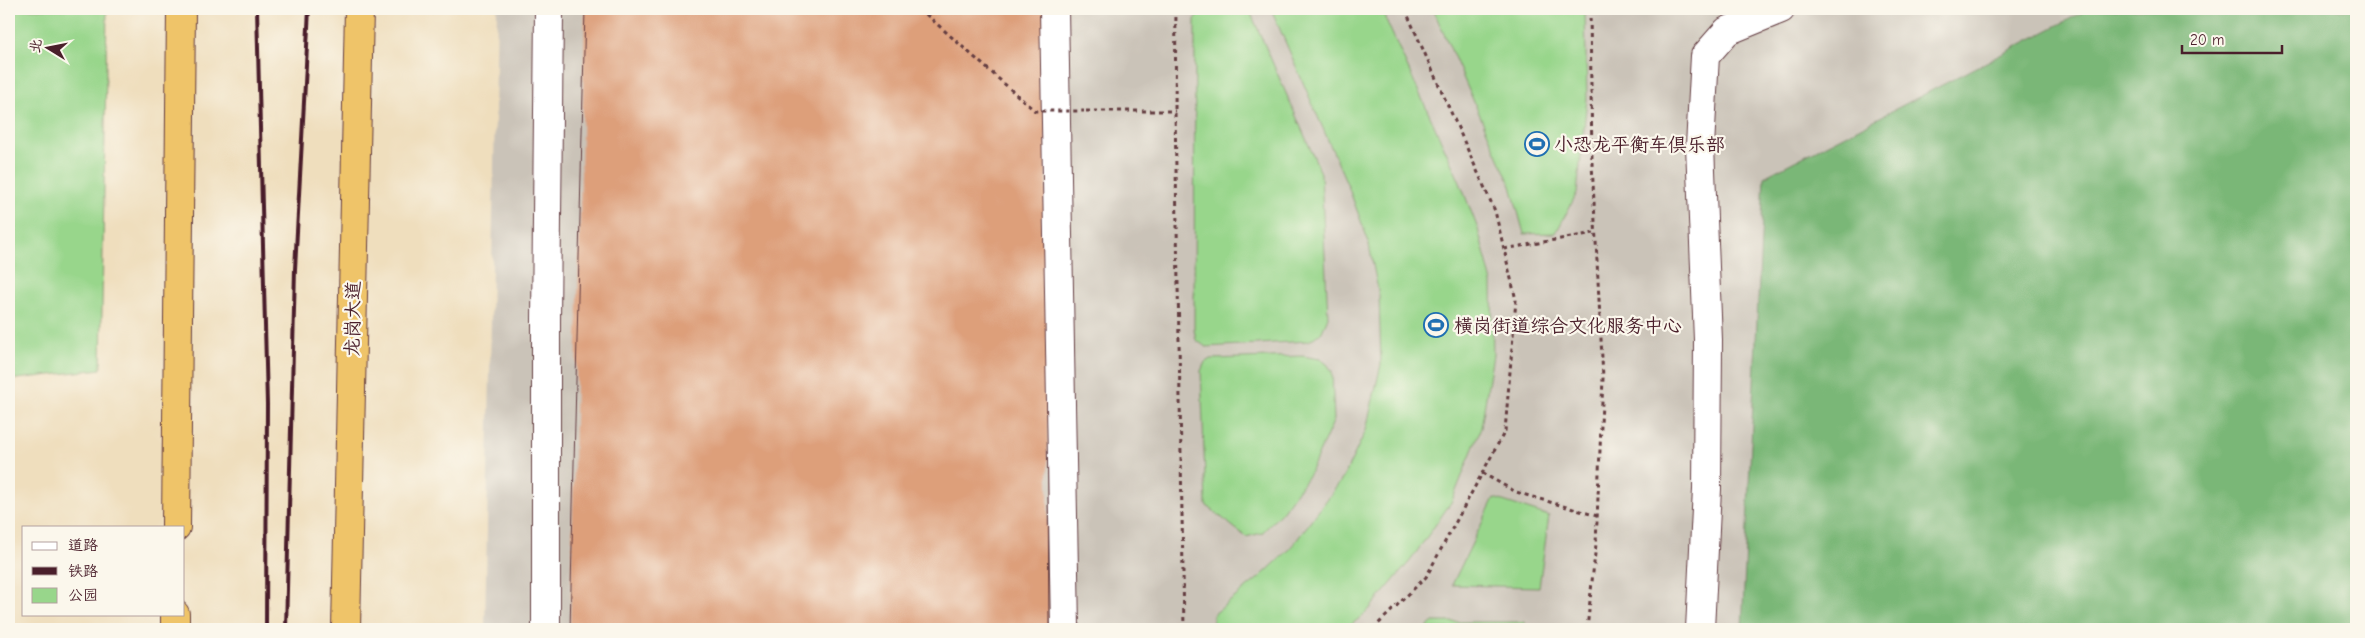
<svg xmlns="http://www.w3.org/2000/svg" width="2365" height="638" viewBox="0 0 2365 638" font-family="'Comic Neue','LXGW WenKai TC',sans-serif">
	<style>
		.industrial { fill: #cac3b8 }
		.green { fill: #98d68b; stroke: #717a5b }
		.forest { fill: #7ab777; stroke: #626b51 }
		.building { fill: #dd9f7a }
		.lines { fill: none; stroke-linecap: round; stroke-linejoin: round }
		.minor-casing { stroke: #633c41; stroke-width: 30 }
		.highway-casing { stroke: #633c41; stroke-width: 30 }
		.path { stroke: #633c41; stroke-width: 3; stroke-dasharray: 4 4; stroke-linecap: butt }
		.minor { stroke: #fff; stroke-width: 28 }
		.highway { stroke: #efc469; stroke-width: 28 }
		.rail { stroke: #4a1f2b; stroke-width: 4 }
		.path-bridge { stroke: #633c41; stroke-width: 3; stroke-dasharray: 4 4; stroke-linecap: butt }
		.labels { text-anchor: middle; stroke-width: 4.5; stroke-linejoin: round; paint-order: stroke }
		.poi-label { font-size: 19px; fill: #4a1f2b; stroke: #fbf7ec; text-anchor: start }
		.street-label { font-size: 19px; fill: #4a1f2b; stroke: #fbf7ec }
	</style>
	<rect width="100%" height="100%" fill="#fbf7ec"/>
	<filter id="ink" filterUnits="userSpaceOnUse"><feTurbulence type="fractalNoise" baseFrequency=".02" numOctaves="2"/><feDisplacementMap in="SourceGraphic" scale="10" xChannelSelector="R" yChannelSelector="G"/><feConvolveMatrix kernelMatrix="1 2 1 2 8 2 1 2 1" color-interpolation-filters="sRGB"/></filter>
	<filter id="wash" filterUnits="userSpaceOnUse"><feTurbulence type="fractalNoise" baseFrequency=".0096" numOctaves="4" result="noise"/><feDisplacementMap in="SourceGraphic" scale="20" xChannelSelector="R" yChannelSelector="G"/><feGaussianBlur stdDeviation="1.12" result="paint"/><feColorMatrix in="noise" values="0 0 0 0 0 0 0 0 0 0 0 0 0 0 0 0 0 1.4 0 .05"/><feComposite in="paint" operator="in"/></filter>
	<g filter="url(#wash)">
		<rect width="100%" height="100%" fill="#efdebd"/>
		<polygon class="industrial" points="497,9 2089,9 1764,177 1742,629 485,629"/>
		<g class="green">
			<polygon points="9,9 107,9 101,369 9,380"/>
			<polygon points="1200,9 1249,9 1321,173 1328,317 1322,332 1309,341 1206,347 1196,340 1194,329 1195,20"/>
			<polygon points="1271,9 1381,9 1459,180 1478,229 1492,282 1493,355 1481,428 1452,501 1411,560 1367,612 1346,629 1213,629 1213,615 1261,576 1290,549 1343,478 1366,430 1381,364 1379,295 1368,240 1348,186"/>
			<polygon points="1433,9 1585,9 1587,99 1577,193 1556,233 1524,234 1511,186"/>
			<polygon points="1302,356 1320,359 1327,364 1332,371 1334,420 1310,473 1282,512 1262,533 1246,537 1206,505 1201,371 1205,362 1211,359"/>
			<polygon points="1494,498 1549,516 1539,587 1452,585"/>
			<polygon points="1433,622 1525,622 1525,629 1425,629"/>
		</g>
		<polygon class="forest" points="2089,9 2356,9 2356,629 1742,629 1764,177"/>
		<g id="blocks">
			<polygon class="building" points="585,9 1045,9 1049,629 570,629"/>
		</g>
	</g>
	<g filter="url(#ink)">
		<use href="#blocks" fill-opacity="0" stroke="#633c41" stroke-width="1"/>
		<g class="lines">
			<defs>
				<g id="minor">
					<polyline points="1054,9 1065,629"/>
					<polyline points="546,629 546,322 549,9"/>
					<polyline points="1700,629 1707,489 1708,340 1700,146 1705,56 1727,31 1781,9"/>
				</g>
				<g id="highway">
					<polyline points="176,527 181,9"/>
					<polyline points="175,629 175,614"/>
					<polyline points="346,629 359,9"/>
				</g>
			</defs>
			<use href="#minor" class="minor-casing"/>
			<use href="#highway" class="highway-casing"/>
			<g class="path">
				<polyline points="1176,9 1175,111 1184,629"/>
				<polyline points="1086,111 1175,111"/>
				<polyline points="1504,249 1594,233"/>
				<polyline points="1482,473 1516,492 1597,516"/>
				<polyline points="1373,629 1426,577 1505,431 1516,300 1495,211 1405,9"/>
				<polyline points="1587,629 1596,544 1603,378 1592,163 1590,9"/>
			</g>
			<use href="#minor" class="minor"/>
			<use href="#highway" class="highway"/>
			<g class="rail">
				<polyline points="257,9 267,404 266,629"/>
				<polyline points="286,629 295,269 309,9"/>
			</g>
			<polyline class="path-bridge" points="920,9 1035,111 1084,111"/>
		</g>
	</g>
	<defs>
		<symbol id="stadium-ring" viewBox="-11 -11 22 22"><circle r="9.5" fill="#fbf7ec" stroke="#1f6fb2" stroke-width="1.5"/><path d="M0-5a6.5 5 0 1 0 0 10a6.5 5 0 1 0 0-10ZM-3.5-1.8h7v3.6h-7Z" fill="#1f6fb2"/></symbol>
	</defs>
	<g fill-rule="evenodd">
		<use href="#stadium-ring" x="1523" y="130" width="28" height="28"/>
		<use href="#stadium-ring" x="1422" y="311" width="28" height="28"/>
	</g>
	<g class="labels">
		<g class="poi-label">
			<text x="1554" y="151">小恐龙平衡车俱乐部</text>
			<text x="1454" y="332">横岗街道综合文化服务中心</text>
		</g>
		<g class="street-label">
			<text transform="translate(352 319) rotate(-89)" y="7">龙岗大道</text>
		</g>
	</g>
	<rect width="2365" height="638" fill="none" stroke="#fbf7ec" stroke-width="30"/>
	<rect x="22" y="526" width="162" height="90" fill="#fbf7ec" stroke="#b4a19f"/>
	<rect x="32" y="542" width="25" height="8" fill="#ffffff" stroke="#b4a19f"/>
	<text x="68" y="550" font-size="15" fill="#4a1f2b">道路</text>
	<rect x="32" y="567" width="25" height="8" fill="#4a1f2b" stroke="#b4a19f"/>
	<text x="68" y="576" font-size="15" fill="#4a1f2b">铁路</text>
	<rect x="32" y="588" width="25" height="15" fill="#98d68b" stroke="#b4a19f"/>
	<text x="68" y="600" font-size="15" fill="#4a1f2b">公园</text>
	<g transform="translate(48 48) rotate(280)" stroke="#fbf7ec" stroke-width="4" paint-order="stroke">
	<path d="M0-4L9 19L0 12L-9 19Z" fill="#4a1f2b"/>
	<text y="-8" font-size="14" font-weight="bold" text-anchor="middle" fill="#4a1f2b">北</text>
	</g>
	<path d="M2182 45v8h100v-8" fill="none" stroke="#4a1f2b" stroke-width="2.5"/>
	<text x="2190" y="45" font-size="15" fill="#4a1f2b" stroke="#fbf7ec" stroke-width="4" paint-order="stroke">20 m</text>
</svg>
